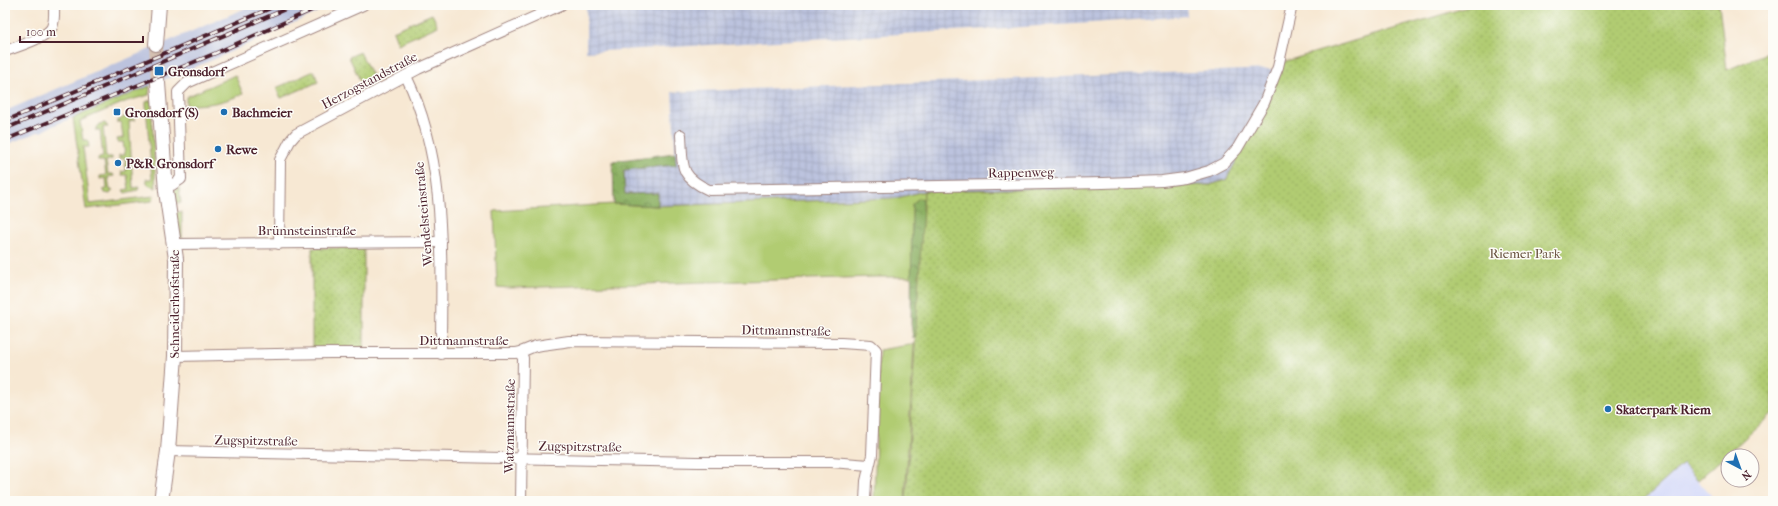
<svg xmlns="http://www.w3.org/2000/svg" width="1778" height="506" viewBox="0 0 1778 506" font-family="'IM FELL French Canon',serif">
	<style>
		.built { fill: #d3d8f9 }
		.industrial { fill: url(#industrial-grid) }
		.railway { fill: #bcc3de }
		.green { fill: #b1cc72; stroke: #7e764e }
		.forest { fill: url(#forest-crowns); stroke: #6b6848 }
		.park { fill: url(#park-dots); stroke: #7e764e }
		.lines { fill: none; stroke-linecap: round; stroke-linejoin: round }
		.secondary-tunnel { stroke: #d4c0b1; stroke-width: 14; stroke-dasharray: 14 7; stroke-linecap: butt }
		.street-casing { stroke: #a0847f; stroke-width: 12 }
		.secondary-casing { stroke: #a0847f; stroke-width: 16 }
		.street { stroke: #fff; stroke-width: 10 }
		.secondary { stroke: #fff; stroke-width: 14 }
		.rail-casing { stroke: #4a1f2b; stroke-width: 4 }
		.rail { stroke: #fdfcf7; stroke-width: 2.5; stroke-dasharray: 8; stroke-linecap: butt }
		.poi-dot { fill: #1f6fb2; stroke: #fdfcf7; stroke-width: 1.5 }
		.labels { text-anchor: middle; stroke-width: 3; stroke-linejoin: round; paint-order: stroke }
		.poi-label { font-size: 13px; font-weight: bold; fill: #4a1f2b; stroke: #fdfcf7; text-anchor: start }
		.street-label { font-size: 13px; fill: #4a1f2b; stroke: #fdfcf7 }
		.park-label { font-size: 13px; fill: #695340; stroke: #fdfcf7 }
	</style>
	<defs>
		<pattern id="industrial-grid" width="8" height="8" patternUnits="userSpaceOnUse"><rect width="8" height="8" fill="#bcc3de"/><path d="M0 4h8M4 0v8" fill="none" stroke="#a3a7bf"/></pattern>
		<pattern id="forest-crowns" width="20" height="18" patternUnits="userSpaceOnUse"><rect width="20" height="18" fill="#8cb064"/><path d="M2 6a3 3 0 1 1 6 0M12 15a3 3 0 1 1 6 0" fill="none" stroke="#748f53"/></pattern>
		<pattern id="park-dots" width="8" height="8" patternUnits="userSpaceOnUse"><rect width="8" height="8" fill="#b1cc72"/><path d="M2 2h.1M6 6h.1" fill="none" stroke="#9aaf63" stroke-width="1.8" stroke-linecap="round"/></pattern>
	</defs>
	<rect width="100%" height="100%" fill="#fdfcf7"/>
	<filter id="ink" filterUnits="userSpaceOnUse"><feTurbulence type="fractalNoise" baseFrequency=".025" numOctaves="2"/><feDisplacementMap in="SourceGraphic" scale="8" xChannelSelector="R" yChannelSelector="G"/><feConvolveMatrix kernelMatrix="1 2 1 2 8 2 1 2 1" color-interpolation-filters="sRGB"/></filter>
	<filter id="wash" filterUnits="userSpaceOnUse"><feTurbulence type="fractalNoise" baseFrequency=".012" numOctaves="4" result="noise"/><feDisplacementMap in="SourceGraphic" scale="16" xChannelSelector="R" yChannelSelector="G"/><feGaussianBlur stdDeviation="0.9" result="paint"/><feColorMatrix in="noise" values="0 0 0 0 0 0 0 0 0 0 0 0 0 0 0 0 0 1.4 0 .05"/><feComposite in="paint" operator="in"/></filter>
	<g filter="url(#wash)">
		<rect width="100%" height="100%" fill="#f7e8d3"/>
		<polygon class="built" points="1683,464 1716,501 1642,501"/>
		<g class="industrial">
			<polygon points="586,5 1186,5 1187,16 1093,23 586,52"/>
			<polygon points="1269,69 1280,70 1267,105 1226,180 1210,185 924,191 897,198 658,206 658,193 625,194 624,170 676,165 672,92"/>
		</g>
		<polygon class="railway" points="253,5 333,5 217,58 50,127 41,132 38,132 5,145 5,111"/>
		<g class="green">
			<path d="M235 75 243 94C222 103 208 105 186 105V97Z"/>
			<polygon points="150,86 149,95 127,101 80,121 83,140 88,140 89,147 83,147 90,204 154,196 152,201 86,209 73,118"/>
			<polygon points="151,100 156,188 148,185 146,179 152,179 146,105 146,102"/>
			<polygon points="124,117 130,117 135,120 129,121 133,188 139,187 138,190 125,193 123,190 129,189 127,175 122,175 121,172 126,171 125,158 119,159 119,155 125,155 123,142 118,142 117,139 123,138 121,122 116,122"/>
			<polygon points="105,123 108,127 103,127 106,157 112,157 112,159 106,161 108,174 113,174 114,176 108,177 110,190 113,190 110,194 105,193 102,190 107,189 106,178 100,179 100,176 106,175 104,161 98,161 98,158 103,157 100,130 95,130 100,124"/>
			<polygon points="179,187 181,203 175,203 174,190"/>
			<polygon points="924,191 919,277 876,277 509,288 497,287 494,211 614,204 658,206 897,198"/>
			<polygon points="175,212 182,212 182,239 179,236"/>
			<polygon points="915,344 914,346 905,501 874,501 879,350"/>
		</g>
		<g class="forest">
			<polygon points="675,153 676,165 624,170 625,194 658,193 658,206 614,204 613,161"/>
			<polygon points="1226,180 921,339 913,338 911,324 912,204 919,198 927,200 924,191 1210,185"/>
		</g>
		<g class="park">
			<polygon points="1474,5 1719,5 1727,70 1764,54 1773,46 1773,413 1698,480 1683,464 1642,501 906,501 924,191 1210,185 1226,180 1267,105 1283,62"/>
			<polygon points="432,14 438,26 398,44 393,31"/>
			<polygon points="360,52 376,84 364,89 349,57"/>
			<polygon points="314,71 318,82 281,98 276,88"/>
			<polygon points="312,248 364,248 364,349 312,350"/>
		</g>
	</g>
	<g filter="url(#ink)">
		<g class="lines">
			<polyline class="secondary-tunnel" points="156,44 158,83"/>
			<defs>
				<g id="street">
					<path d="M5 51C16 47 47 38 52 27 55 20 54 12 54 5"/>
					<path d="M406 76C448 162 441 261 441 354"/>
					<path d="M681 135C683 165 678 176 709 190L1103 183 1162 181 1185 178 1209 171 1224 163 1237 149 1264 103 1278 67 1292 5"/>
					<polyline points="165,187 172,185 181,179 178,92 187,83 363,5"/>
					<polyline points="174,244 441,242"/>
					<polyline points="279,244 280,160 290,141 296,134 418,69 561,5"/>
					<polyline points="520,353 523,358 521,501"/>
					<path d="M175 356 330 353H515C522 353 528 348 536 346 547 344 558 343 569 341L841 343 871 345 876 350 872 455 866 481 865 501"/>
					<polyline points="168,451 698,462 831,462 869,465"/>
				</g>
				<g id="secondary">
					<polyline points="156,44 159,5"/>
					<polyline points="158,83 166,191 176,259 175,356 168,451 161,501"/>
				</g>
			</defs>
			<use href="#street" class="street-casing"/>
			<use href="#secondary" class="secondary-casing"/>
			<use href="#street" class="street"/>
			<use href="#secondary" class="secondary"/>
			<defs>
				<g id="rail">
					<polyline points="5,121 278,5"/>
					<polyline points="5,129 295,5"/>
					<polyline points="5,140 216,53 323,5"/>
				</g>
			</defs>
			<use href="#rail" class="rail-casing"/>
			<use href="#rail" class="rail"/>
		</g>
	</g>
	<g class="poi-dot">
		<rect x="154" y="66" width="10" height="10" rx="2"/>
		<rect x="113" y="108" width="8" height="8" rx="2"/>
		<circle cx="224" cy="112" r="4"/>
		<circle cx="218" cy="149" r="4"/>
		<circle cx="118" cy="163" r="4"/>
		<circle cx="1608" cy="409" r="4"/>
	</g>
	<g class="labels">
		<g class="poi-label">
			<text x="168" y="76">Gronsdorf</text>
			<text x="125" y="117">Gronsdorf (S)</text>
			<text x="232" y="117">Bachmeier</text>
			<text x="226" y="154">Rewe</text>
			<text x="126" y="168">P&amp;R Gronsdorf</text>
			<text x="1616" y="414">Skaterpark Riem</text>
		</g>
		<g class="street-label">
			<text transform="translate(369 80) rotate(-28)" y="5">Herzogstandstraße</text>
			<text transform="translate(1021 172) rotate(-1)" y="5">Rappenweg</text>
			<text transform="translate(423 214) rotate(-95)" y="5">Wendelsteinstraße</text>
			<text x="307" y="235">Brünnsteinstraße</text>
			<text transform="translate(174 304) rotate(-90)" y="5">Schneiderhofstraße</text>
			<text transform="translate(786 330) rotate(1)" y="5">Dittmannstraße</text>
			<text x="464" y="345">Dittmannstraße</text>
			<text transform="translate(509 426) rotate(-89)" y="5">Watzmannstraße</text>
			<text transform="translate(256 440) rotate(1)" y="5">Zugspitzstraße</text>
			<text transform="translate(580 446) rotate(1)" y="5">Zugspitzstraße</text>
		</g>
		<g class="park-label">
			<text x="1525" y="258">Riemer Park</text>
		</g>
	</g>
	<rect width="1778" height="506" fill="none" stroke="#fdfcf7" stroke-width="20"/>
	<g transform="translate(1740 468) rotate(139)"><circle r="19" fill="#fdfcf7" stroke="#b5a4a5"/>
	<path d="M0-3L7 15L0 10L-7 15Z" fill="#1f6fb2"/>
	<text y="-6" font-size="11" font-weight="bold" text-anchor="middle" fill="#4a1f2b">N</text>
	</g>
	<path d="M20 36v6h123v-6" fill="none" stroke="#4a1f2b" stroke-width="2"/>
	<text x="26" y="36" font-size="12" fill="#4a1f2b" stroke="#fdfcf7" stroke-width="3" paint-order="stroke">100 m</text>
</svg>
